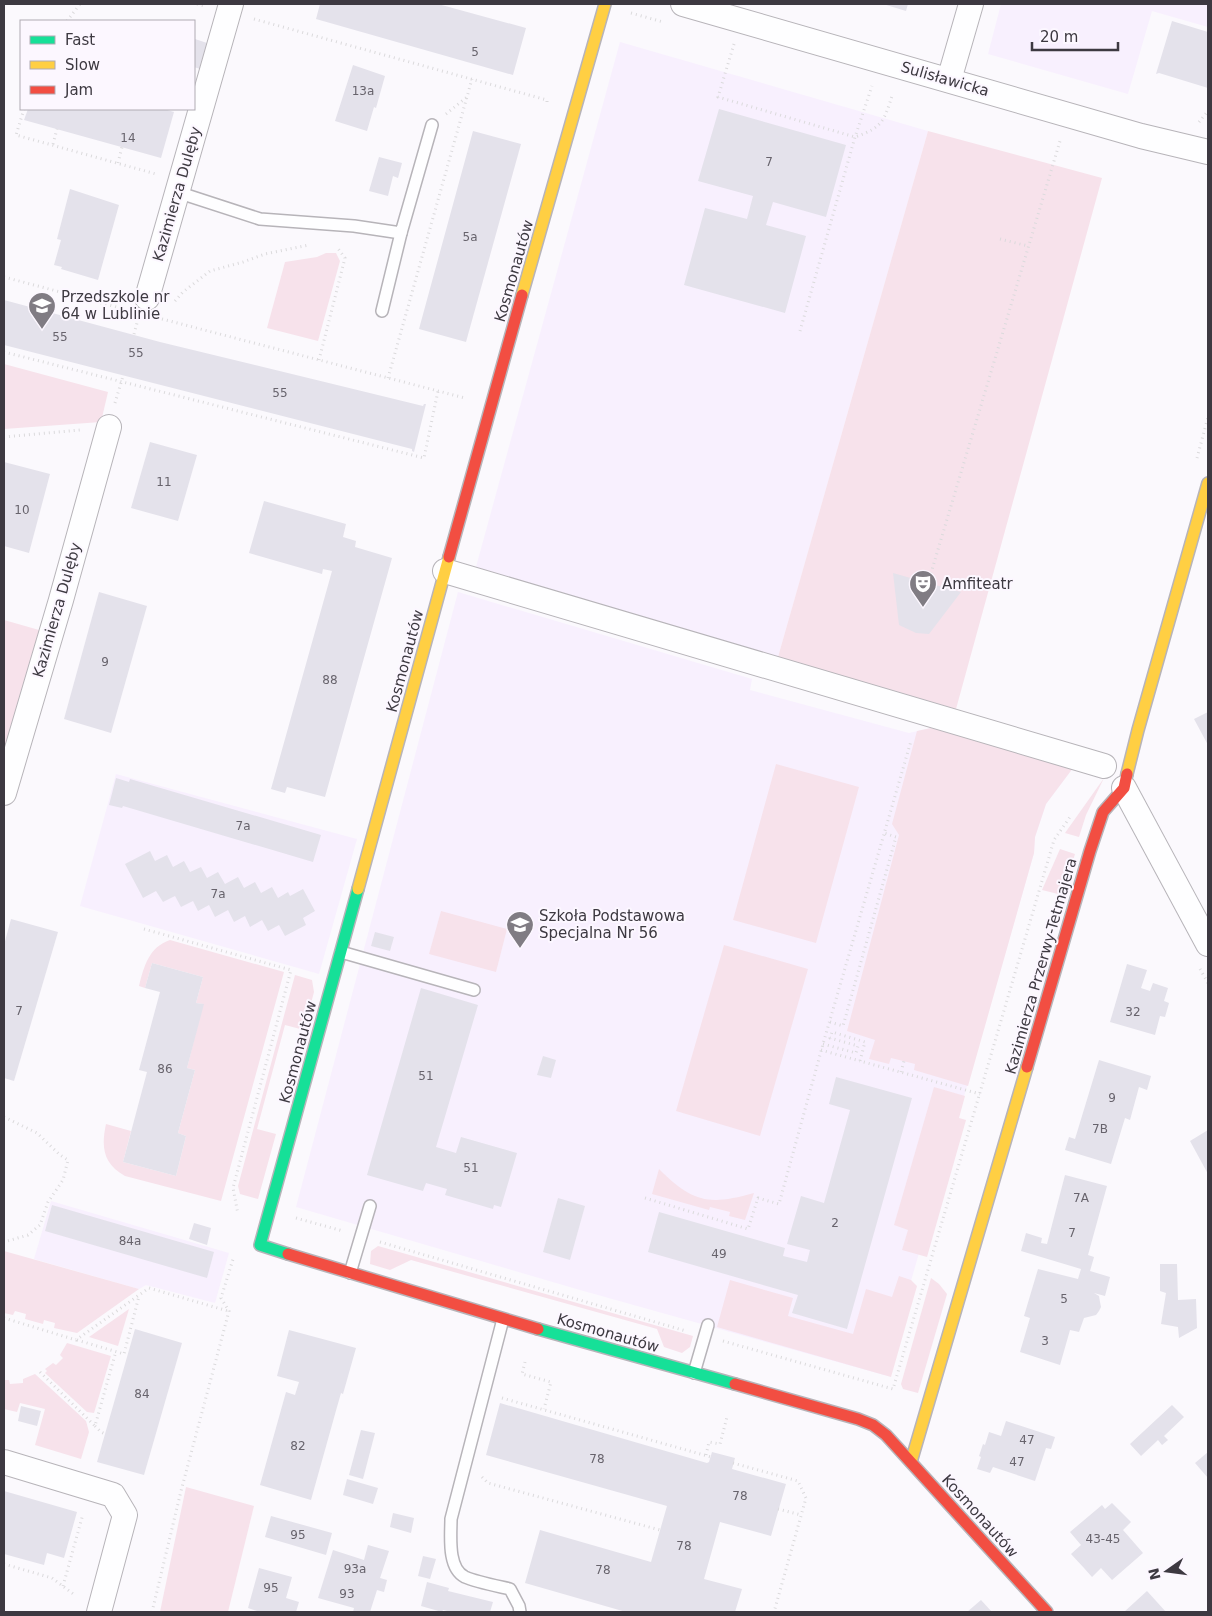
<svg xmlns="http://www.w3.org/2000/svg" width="1212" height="1616" viewBox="0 0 1212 1616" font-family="'DejaVu Sans',sans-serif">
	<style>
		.built { fill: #f8f0fe }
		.green { fill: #f7e2eb }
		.building { fill: #e4e2eb }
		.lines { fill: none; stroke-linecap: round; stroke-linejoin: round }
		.lane-casing { stroke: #b7b4b9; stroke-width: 14 }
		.street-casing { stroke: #b7b4b9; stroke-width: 26 }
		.fast-casing { stroke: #b7b4b9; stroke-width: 14 }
		.slow-casing { stroke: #b7b4b9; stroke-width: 14 }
		.jam-casing { stroke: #b7b4b9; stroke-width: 14 }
		.path { stroke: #dbdadc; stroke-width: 3; stroke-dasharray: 1 4; stroke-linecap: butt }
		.lane { stroke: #fefeff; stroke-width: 11 }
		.street { stroke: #fefeff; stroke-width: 24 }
		.fast { stroke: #16e098; stroke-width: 11 }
		.slow { stroke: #ffcf43; stroke-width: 11 }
		.jam { stroke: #f24e42; stroke-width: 11 }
		.labels { text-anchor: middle; stroke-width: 4; stroke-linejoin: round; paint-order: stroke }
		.number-label { font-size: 12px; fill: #67636c }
		.street-label { font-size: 15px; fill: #3d3941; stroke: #fcf7ff }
		.poi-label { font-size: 15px; fill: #3d3941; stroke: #fcf7ff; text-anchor: start }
	</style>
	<rect width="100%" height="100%" fill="#fbf9fd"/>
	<g class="built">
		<polygon points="1001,4 1208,4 1208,27 1152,11 1128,94 988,54"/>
		<polygon points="620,42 928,131 778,657 476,567"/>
		<polygon points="458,592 752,679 750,690 909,733 931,728 1073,768 1046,804 1035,837 1034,853 884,1375 580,1290 296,1207"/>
		<polygon points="116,774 357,839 319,974 80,906"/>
		<polygon points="51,1201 229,1253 215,1303 146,1285 139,1289 34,1259"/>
	</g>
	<g class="green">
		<polygon points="928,131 1102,178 956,709 778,657"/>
		<polygon points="326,253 336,253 340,261 318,341 267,328 285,262 317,257"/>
		<polygon points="4,364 108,392 101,422 4,429"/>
		<polygon points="4,620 39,630 5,757 4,757"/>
		<polygon points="931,728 1073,768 1046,804 1035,837 1034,853 968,1086 914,1070 915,1064 891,1058 889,1064 869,1059 875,1040 847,1031 899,835 892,824 917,731"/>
		<polygon points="776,764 859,787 816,943 733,920"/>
		<polygon points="1104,778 1086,815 1079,837 1065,833"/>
		<polygon points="1060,849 1075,854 1062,895 1042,890"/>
		<polygon points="441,911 507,929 496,972 429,954"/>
		<path d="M170 940 284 972 221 1201 125 1176C103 1164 101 1147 106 1124L131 1131 123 1162 176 1176 186 1136 178 1133 195 1070 187 1068 203 1004 196 1003 203 977 152 963 145 988 139 986C144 966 149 947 170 940Z"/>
		<polygon points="724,945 808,969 760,1136 676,1111"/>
		<polygon points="295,975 312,980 314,992 304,1030 285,1025 257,1129 276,1134 258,1199 240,1194 238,1186"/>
		<polygon points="934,1087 965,1096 959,1118 966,1120 927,1257 902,1250 908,1230 894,1225"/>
		<path d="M659 1169C692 1202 708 1206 754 1193L745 1220 729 1216 730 1212 710 1207 709 1210 652 1194Z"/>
		<polygon points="378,1246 693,1336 690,1347 682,1353 664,1347 657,1329 411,1260 390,1270 370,1264 371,1251"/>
		<polygon points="4,1251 139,1289 77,1333 54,1328 55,1323 44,1320 43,1324 25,1319 26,1314 15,1311 13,1315 4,1313"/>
		<polygon points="899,1276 911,1280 917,1286 891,1377 717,1327 730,1280 793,1298 788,1316 853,1334 866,1289 892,1297"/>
		<polygon points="931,1278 939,1284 947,1294 918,1393 903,1389 901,1384"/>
		<polygon points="129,1309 118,1346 89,1337"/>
		<polygon points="67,1343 111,1356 94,1413 87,1412 45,1373 47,1371 45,1369 53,1363 56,1365 63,1358 60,1355"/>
		<polygon points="35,1374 86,1421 89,1432 81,1459 35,1445 45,1409 20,1403 17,1412 4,1409 4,1380 9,1380 10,1384 23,1383 23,1379"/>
		<polygon points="186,1487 254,1506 228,1612 160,1612"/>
	</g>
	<g class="building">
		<polygon points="320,4 438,4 526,28 513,75 316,19"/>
		<polygon points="883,4 908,4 906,11"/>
		<polygon points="1172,21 1208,32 1208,88 1159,73 1156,74"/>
		<polygon points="195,39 207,43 200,69 194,67 194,45"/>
		<polygon points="353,65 385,76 376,108 374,107 367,131 335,121"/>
		<polygon points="28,109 164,109 174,112 161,158 24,120"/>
		<polygon points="719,109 846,145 826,217 773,202 766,225 806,236 785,313 684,285 705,208 747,219 753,196 698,181"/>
		<polygon points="473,131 521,144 466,342 419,329"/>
		<polygon points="379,157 402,163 398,178 393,176 388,196 369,191"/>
		<polygon points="70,189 119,205 98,280 61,269 62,267 54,265 61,240 57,239"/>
		<polygon points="4,300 160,342 423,406 424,404 426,404 414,452 412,451 412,449 4,345"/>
		<polygon points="150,442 197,455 178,521 131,508"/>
		<polygon points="4,462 50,474 29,553 4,546"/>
		<polygon points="264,501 346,524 343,537 356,541 355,547 392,558 325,797 287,787 285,793 271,789 332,571 323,569 322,574 249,553"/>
		<polygon points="893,573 928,583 961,592 929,634 916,633 899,625"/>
		<polygon points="99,592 147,606 111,733 64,719"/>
		<polygon points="1208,712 1208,745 1194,719"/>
		<polygon points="116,778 129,782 130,779 321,835 313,862 123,806 122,808 109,805"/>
		<polygon points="150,851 155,861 167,855 173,867 184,861 190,872 201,867 207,878 218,872 225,884 238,877 244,888 255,882 261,893 272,887 278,898 288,892 290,896 303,889 315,911 303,918 306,925 285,936 279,925 268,931 262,920 250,927 245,916 234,922 228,910 215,917 209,905 198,911 193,901 181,907 175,896 163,902 156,891 143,898 125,864"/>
		<polygon points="11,919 58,932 14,1081 4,1078 4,945"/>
		<polygon points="375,932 394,937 390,951 371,946"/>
		<polygon points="152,963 203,977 196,1003 204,1004 187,1068 195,1070 178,1133 186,1136 176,1176 123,1162 147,1072 139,1070 160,992 145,988"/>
		<polygon points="1127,964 1147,970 1141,988 1150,991 1153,983 1168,988 1164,1001 1169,1003 1165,1017 1160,1016 1155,1035 1110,1022"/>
		<polygon points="421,988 478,1005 436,1147 456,1153 461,1137 517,1153 501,1207 494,1205 493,1209 445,1195 447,1189 426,1183 423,1191 367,1175"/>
		<polygon points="543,1056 556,1060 551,1078 537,1075"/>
		<polygon points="1099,1060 1151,1076 1147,1090 1139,1087 1130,1120 1125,1118 1111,1164 1065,1150 1069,1137 1075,1139"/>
		<polygon points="836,1077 912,1098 847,1329 792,1313 798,1295 648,1252 659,1212 785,1248 783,1256 807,1262 810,1250 787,1244 801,1196 824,1203 850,1110 829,1104"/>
		<polygon points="1208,1130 1208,1174 1190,1141"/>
		<polygon points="1065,1175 1107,1186 1088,1255 1094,1257 1090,1271 1110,1277 1105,1296 1094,1293 1099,1296 1100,1302 1101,1307 1099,1311 1096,1315 1084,1318 1079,1332 1070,1330 1060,1365 1020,1352 1030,1318 1024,1316 1038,1269 1078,1279 1081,1269 1021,1251 1026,1233 1042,1238 1041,1243 1047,1244"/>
		<polygon points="558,1198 585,1206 570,1260 543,1252"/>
		<polygon points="52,1205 214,1252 207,1278 45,1231"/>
		<polygon points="194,1223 211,1228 207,1245 189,1239"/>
		<polygon points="1160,1264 1177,1264 1178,1300 1196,1299 1197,1328 1179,1338 1178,1327 1161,1324 1166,1293 1160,1291"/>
		<polygon points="135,1329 182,1343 144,1475 97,1462"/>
		<polygon points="289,1330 356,1348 343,1394 341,1393 337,1407 311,1500 260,1485 286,1392 295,1395 299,1382 277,1376"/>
		<polygon points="500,1403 707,1463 709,1462 712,1452 735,1458 732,1469 786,1484 771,1536 720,1522 704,1579 742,1589 735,1612 626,1612 525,1583 540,1530 651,1562 667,1506 486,1455"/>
		<polygon points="1172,1405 1184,1417 1164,1436 1168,1440 1162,1445 1158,1440 1141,1456 1130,1444"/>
		<polygon points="21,1406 41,1411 37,1426 18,1421"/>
		<polygon points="1006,1421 1055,1437 1051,1449 1046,1448 1035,1481 993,1467 990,1473 977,1469 981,1457 979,1456 983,1444 985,1445 989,1432 1001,1436"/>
		<polygon points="361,1430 375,1433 363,1479 349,1475"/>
		<polygon points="1208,1452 1208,1478 1195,1463"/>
		<polygon points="347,1479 378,1488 373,1504 343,1495"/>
		<polygon points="4,1491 77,1512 64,1558 47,1553 44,1565 4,1554"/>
		<polygon points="1112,1503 1131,1522 1123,1530 1143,1553 1112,1580 1101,1568 1092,1577 1084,1568 1071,1554 1081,1545 1070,1532 1102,1505 1105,1509"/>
		<polygon points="393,1513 414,1518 411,1533 390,1527"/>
		<polygon points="271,1516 332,1533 326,1555 265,1537"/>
		<polygon points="368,1545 389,1551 380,1578 387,1580 384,1592 377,1590 370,1612 364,1611 363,1612 353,1612 354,1608 318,1598 333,1550 364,1560"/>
		<polygon points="423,1556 436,1559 430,1579 418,1576"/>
		<polygon points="259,1568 292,1577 286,1598 299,1602 296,1612 256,1612 257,1611 248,1608"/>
		<polygon points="427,1582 449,1588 448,1591 493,1602 490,1612 451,1612 443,1610 442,1612 421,1606"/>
		<polygon points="1147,1591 1166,1612 1124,1612"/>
		<polygon points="981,1600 992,1612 967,1612"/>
	</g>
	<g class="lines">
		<defs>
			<g id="lane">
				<polyline points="177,192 260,219 354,226 401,233 432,125"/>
				<polyline points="382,311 401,233"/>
				<polyline points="341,952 474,990"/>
				<polyline points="350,1273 370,1206"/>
				<path d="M503 1319 451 1519C451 1535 447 1568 465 1577 476 1582 497 1586 510 1589L519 1606 520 1612"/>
				<polyline points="694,1373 708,1325"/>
			</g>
			<g id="street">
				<polyline points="683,4 1141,136 1208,152"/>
				<polyline points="949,80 971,4"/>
				<polyline points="147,298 231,4"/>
				<polyline points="445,571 1104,766"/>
				<polyline points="1124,788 1208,944"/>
				<polyline points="4,793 61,600 109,427"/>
				<polyline points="4,1462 113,1495 125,1515 99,1612"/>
			</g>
			<g id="fast">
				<polyline points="288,1254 260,1245 358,889"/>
				<polyline points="538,1329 735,1384"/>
			</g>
			<g id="slow">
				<polyline points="522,295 605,4"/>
				<polyline points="1127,774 1138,730 1208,483"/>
				<polyline points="358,889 449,557"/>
				<polyline points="911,1462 1027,1067"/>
			</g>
			<g id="jam">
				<polyline points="449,557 522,295"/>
				<polyline points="1027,1067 1090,851 1103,812 1124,788 1127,774"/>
				<polyline points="288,1254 538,1329"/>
				<polyline points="735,1384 858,1419 873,1425 886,1435 1047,1612"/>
			</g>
		</defs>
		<use href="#lane" class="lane-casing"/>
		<use href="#street" class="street-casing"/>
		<use href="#fast" class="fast-casing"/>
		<use href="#slow" class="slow-casing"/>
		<use href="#jam" class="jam-casing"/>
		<g class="path">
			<polyline points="197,4 205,6"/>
			<polyline points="631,13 663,22"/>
			<polyline points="254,19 547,100 547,102"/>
			<polyline points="67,21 80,4"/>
			<path d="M734 44 718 97 855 137C884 127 884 120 893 93"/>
			<polyline points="24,109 16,135 156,174"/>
			<polyline points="446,114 467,97"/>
			<polyline points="1199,122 1208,111"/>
			<polyline points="53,144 57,129"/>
			<polyline points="118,163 122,147"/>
			<polyline points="1000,239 1028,246"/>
			<polyline points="4,277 124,309"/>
			<polyline points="175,301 183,292 210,271 243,262 265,254 309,245"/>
			<polyline points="162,319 465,398"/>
			<polyline points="800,331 855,137 872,86"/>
			<polyline points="134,334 137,323"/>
			<polyline points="4,352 424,458 438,391"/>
			<polyline points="319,360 345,258 337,247"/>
			<polyline points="388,378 472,79"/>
			<polyline points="115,403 123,376"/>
			<polyline points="4,437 80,430"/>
			<polyline points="1197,458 1208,417"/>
			<polyline points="928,583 1060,141"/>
			<polyline points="144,929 291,970 233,1188 238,1214"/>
			<polyline points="1200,969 1208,983"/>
			<polyline points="830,1022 843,1026 896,837 884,833"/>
			<polyline points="823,1044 856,1053 858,1046 830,1038 832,1032 865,1042 860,1061 980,1094"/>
			<polyline points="821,1050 860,1061"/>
			<polyline points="901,1072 904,1061"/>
			<polyline points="4,1117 37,1133 60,1155 68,1160 63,1180 48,1202 40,1225 28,1235 4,1242"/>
			<polyline points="645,1198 748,1229 758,1198 779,1204 823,1044 911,741"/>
			<polyline points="296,1218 343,1231"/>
			<polyline points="380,1242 686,1331"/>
			<polyline points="4,1318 76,1340 149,1288 228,1311"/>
			<polyline points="77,1340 124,1354 139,1296"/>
			<polyline points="723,1341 893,1389 1054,840 1070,817"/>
			<polyline points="525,1362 522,1374 551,1382 544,1409"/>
			<polyline points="40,1372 95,1426 116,1351"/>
			<polyline points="502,1398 711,1457"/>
			<polyline points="95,1426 101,1432 105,1434"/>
			<polyline points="706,1455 709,1442 720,1444 727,1417"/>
			<polyline points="733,1463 798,1481 806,1498 774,1612"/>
			<polyline points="482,1477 488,1483 660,1530"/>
			<polyline points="778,1509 801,1515"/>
			<polyline points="4,1564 52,1578 76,1596"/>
			<polyline points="63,1586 83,1514"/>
			<polyline points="152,1612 181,1491 229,1311 221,1298 234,1256"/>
		</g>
		<use href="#lane" class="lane"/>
		<use href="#street" class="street"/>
		<use href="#fast" class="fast"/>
		<use href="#slow" class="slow"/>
		<use href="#jam" class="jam"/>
	</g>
	<defs>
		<symbol id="school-pin" viewBox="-11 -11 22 30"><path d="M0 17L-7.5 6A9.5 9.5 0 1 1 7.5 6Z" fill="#807c83" stroke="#fcf7ff"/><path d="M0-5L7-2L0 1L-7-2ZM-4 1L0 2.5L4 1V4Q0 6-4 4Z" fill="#fff"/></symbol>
		<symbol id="theatre-pin" viewBox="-11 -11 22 30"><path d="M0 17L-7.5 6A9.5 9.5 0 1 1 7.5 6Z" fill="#807c83" stroke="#fcf7ff"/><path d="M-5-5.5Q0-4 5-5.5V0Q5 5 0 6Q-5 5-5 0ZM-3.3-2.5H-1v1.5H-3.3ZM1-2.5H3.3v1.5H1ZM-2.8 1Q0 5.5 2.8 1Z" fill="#fff"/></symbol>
	</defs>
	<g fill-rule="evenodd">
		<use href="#school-pin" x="26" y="290" width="32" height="43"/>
		<use href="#theatre-pin" x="907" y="568" width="32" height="43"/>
		<use href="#school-pin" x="504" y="909" width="32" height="43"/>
	</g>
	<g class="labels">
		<g class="number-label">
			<text x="475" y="56">5</text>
			<text x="363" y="95">13a</text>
			<text x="128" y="142">14</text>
			<text x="769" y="166">7</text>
			<text x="470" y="241">5a</text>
			<text x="60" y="341">55</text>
			<text x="136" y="357">55</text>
			<text x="280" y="397">55</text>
			<text x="164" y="486">11</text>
			<text x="22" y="514">10</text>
			<text x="105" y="666">9</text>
			<text x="330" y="684">88</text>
			<text x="243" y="830">7a</text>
			<text x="218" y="898">7a</text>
			<text x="19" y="1015">7</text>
			<text x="1133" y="1016">32</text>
			<text x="165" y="1073">86</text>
			<text x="426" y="1080">51</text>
			<text x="1112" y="1102">9</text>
			<text x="1100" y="1133">7B</text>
			<text x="471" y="1172">51</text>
			<text x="1081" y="1202">7A</text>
			<text x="835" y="1227">2</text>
			<text x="1072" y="1237">7</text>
			<text x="130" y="1245">84a</text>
			<text x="719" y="1258">49</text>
			<text x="1064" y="1303">5</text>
			<text x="1045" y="1345">3</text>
			<text x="142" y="1398">84</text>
			<text x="1027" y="1444">47</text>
			<text x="298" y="1450">82</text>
			<text x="597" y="1463">78</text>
			<text x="1017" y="1466">47</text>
			<text x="740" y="1500">78</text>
			<text x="298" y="1539">95</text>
			<text x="1103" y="1543">43-45</text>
			<text x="684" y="1550">78</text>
			<text x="355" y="1573">93a</text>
			<text x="603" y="1574">78</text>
			<text x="271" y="1592">95</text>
			<text x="347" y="1598">93</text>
		</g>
		<g class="street-label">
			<text transform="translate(945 79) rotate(16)" y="5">Sulisławicka</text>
			<text transform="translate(177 194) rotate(-74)" y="5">Kazimierza Dulęby</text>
			<text transform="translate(514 271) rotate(-74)" y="5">Kosmonautów</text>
			<text transform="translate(57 610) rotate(-74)" y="5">Kazimierza Dulęby</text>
			<text transform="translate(405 661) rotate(-75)" y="5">Kosmonautów</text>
			<text transform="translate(1041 966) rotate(-74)" y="5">Kazimierza Przerwy-Tetmajera</text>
			<text transform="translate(298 1052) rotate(-75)" y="5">Kosmonautów</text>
			<text transform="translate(608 1333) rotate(16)" y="5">Kosmonautów</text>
			<text transform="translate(980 1516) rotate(48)" y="5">Kosmonautów</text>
		</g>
		<g class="poi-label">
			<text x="61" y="302">Przedszkole nr<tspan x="61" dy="17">64 w Lublinie</tspan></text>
			<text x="942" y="589">Amfiteatr</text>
			<text x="539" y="921">Szkoła Podstawowa<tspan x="539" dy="17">Specjalna Nr 56</tspan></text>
		</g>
	</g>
	<rect width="1212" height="1616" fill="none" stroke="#3d3941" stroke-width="10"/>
	<rect x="20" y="20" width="175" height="90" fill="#fcf7ff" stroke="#b0abb3"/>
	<rect x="30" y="36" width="25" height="8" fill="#16e098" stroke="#b0abb3"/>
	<text x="65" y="45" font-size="15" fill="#3d3941">Fast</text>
	<rect x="30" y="61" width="25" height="8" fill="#ffcf43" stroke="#b0abb3"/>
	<text x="65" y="70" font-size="15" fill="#3d3941">Slow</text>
	<rect x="30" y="86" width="25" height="8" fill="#f24e42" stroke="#b0abb3"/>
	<text x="65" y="95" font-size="15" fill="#3d3941">Jam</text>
	<g transform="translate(1167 1571) rotate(256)" stroke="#fcf7ff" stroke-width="4" paint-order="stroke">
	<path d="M0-4L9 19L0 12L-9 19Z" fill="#3d3941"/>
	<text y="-8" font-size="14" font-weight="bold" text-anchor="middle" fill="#3d3941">N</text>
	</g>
	<path d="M1032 42v8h86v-8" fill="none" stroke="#3d3941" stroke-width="2.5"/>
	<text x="1040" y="42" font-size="15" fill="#3d3941" stroke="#fcf7ff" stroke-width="4" paint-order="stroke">20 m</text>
</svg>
